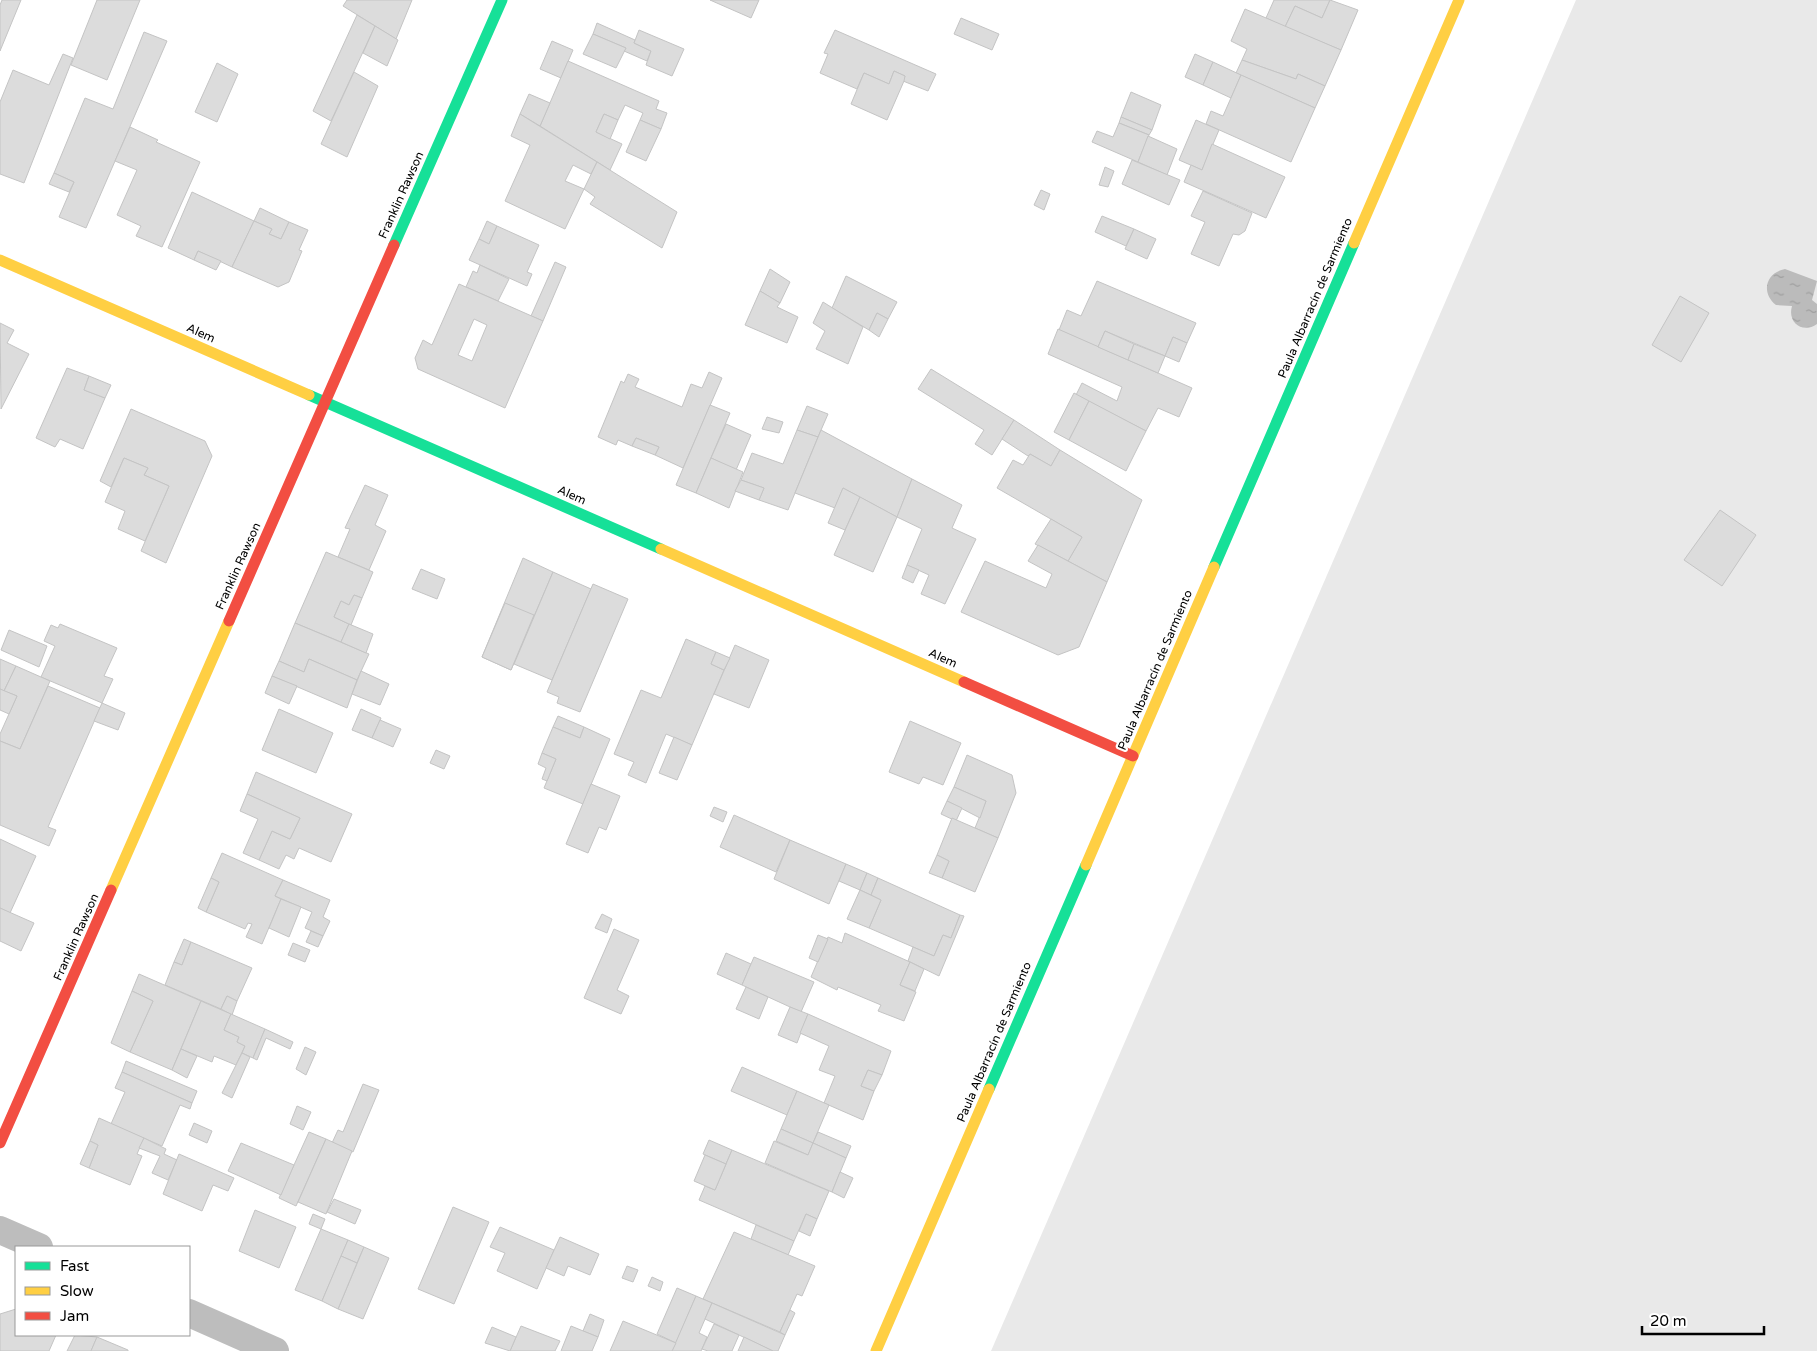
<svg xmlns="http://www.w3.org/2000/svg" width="1817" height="1351" viewBox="0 0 1817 1351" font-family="'Varela Round',sans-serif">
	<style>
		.pitch { fill: #e9e9e9 }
		.water { fill: url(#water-ripples) }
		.building { fill: #dcdcdc; stroke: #c4c4c4; fill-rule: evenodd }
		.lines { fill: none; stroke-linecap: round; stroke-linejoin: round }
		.street { stroke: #bdbdbd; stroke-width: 28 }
		.fast { stroke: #16e098; stroke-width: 11 }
		.slow { stroke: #ffcf43; stroke-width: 11 }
		.jam { stroke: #f24e42; stroke-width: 11 }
		.labels { text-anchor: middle; stroke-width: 4.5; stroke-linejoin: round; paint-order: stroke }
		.street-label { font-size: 12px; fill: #000; stroke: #fff }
	</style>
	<defs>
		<pattern id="water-ripples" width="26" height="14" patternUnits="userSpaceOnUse" patternTransform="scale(1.25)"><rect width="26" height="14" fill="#bbb"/><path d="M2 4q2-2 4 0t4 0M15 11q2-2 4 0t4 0" fill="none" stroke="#9f9f9f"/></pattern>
	</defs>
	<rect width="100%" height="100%" fill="#fff"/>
	<polygon class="pitch" points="1576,0 1817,0 1817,1351 991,1351"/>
	<path class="water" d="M1785 269 1817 281 1812 300 1817 304V324C1803 334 1787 323 1792 306L1776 305C1761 293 1765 273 1785 269Z"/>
	<g class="building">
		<polygon points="2,0 21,0 0,51 0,5"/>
		<polygon points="97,0 140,0 107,80 71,65"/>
		<polygon points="347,0 412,0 396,39 343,6"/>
		<polygon points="710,0 759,0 751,18"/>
		<polygon points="1274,0 1330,0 1322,18 1295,6 1285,27 1266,18"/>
		<polygon points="1330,0 1358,10 1341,50 1285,27 1295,6 1322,18"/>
		<polygon points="1245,9 1341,50 1325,86 1298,74 1296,79 1242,60 1247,49 1231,41"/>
		<polygon points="357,15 375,26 331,121 313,111"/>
		<polygon points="961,18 999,34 992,50 954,34"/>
		<polygon points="597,23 635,40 634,43 651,51 647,61 624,51 626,48 593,34"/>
		<polygon points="375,26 398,40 387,66 363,53"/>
		<polygon points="639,30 684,49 672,76 646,65 651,51 634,43"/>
		<polygon points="835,30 936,74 928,91 903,81 905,76 894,71 889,84 864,73 857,89 820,73 828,54 824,53"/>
		<polygon points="144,32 167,41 86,228 59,217 74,182 54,173 85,98 113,109"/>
		<polygon points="593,34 626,48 616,68 583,54"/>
		<polygon points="552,41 573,50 561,78 540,69"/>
		<polygon points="63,54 73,58 24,183 0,174 0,102 13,70 49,85"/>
		<polygon points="1195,54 1213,62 1203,85 1185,77"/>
		<polygon points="1242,60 1296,79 1298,74 1325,86 1315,108 1236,73"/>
		<polygon points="568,61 659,101 656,109 667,113 661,129 640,120 643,113 625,105 618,120 604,114 596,132 622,144 610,170 540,126"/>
		<polygon points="1213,62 1241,75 1231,98 1203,85"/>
		<polygon points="217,63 238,74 217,122 195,112"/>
		<polygon points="894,71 905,76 904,81 887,120 851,104 864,73 889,84"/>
		<polygon points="354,72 378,86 347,157 321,144"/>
		<polygon points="1241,75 1315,108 1291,162 1206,124 1211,111 1223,116"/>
		<polygon points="1131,92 1161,105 1152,130 1121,117"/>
		<polygon points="529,94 550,103 540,126 520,114"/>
		<polygon points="520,114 597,162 591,174 573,165 565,181 584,189 565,229 505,201 530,145 511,136"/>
		<polygon points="604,114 618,120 610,139 596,132"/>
		<polygon points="1121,117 1152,130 1149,135 1119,123"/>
		<polygon points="640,120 661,129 646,161 626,152"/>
		<polygon points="1196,120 1219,130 1202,170 1179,160"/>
		<polygon points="1119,123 1149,135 1138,162 1092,142 1097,131 1113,137"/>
		<polygon points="130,127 158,140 156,142 200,162 162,247 136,236 141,226 117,215 137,170 115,161"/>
		<polygon points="1148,136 1177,149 1167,175 1138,162"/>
		<polygon points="1212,144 1285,177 1266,218 1184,182 1191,165 1202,170"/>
		<polygon points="1132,160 1180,180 1169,205 1122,184"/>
		<polygon points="597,162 677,212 662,248 590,204 595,197 584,189"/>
		<polygon points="1105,167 1114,171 1108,187 1099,185"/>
		<polygon points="54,173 74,182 69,192 49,184"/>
		<polygon points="1041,190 1050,194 1044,210 1034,205"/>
		<polygon points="1203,191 1252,213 1245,231 1239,235 1233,234 1219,266 1191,254 1205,222 1191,216"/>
		<polygon points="192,192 254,221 232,267 198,251 194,260 168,248"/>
		<polygon points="260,208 289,222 281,239 269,234 272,229 254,221"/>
		<polygon points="1102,216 1134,229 1126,246 1095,232"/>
		<polygon points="254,221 272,229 269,234 281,239 289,222 308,230 299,250 302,251 289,282 278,287 232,267"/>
		<polygon points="487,221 497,226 489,244 479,239"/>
		<polygon points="497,226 539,245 527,272 532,274 527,286 469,260 479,239 489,244"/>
		<polygon points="1134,229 1156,239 1147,259 1125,249"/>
		<polygon points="198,251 221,261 216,270 194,260"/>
		<polygon points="555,262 566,267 543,321 531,316"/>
		<polygon points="480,265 509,279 498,301 466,287 473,271 477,273"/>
		<polygon points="770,269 790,282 780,303 760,291"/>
		<polygon points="846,276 897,302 888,319 877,313 869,330 832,308"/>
		<polygon points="1097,281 1196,323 1187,343 1173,337 1165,356 1105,331 1098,347 1059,330 1067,310 1081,316"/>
		<path d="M459 284 543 321 505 408 418 369 415 358 423 340 432 345ZM474 319 487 325 472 361 458 355Z"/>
		<polygon points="760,291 780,303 777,307 798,317 787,343 745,325"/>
		<polygon points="1680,296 1709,313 1681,362 1652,345"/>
		<polygon points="823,302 863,327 848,364 816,349 825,331 813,323"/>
		<polygon points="877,313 888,319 879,337 869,330"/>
		<polygon points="0,323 14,330 7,343 29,354 1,409"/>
		<polygon points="1058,329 1192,388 1179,417 1158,408 1146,431 1076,395 1082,383 1117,401 1122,387 1048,354"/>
		<polygon points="1105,331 1134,344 1128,360 1098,347"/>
		<polygon points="1173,337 1187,343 1179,362 1165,356"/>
		<polygon points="1134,344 1165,356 1158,373 1128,360"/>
		<polygon points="67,368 89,376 84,390 105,398 83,449 60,439 55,447 36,438"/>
		<polygon points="931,369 1014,420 992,455 975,444 984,430 918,389"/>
		<polygon points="709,372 722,378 683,468 655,455 659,447 636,438 632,446 618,440 616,445 598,437 621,381 624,383 628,374 639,379 635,387 682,407 691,384 702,388"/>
		<polygon points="89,376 111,385 105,398 84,390"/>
		<polygon points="1074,393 1089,401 1069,440 1054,432"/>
		<polygon points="1089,401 1146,431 1126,471 1069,440"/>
		<polygon points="710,405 730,413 696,493 676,485"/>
		<polygon points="807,406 828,414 818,437 797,430"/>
		<polygon points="131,409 205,441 212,456 166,563 141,551 169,486 144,475 148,468 124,458 111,487 100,481"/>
		<polygon points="767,417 783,422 779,433 762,429"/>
		<polygon points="1014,420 1060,450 1051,466 1030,454 1028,456 1002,439"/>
		<polygon points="726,424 751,435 736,470 711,458"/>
		<polygon points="797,430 818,437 788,510 759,500 764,488 741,480 752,453 783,464"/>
		<polygon points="821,430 912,479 897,517 843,488 835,508 795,493"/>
		<polygon points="636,438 659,447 655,455 632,446"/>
		<polygon points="1060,450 1142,500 1107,582 1068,561 1082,537 997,488 1013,460 1023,465 1030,454 1051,466"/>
		<polygon points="124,458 148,468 144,475 169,486 145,541 118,529 125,511 105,502"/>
		<polygon points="711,458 743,472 729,508 696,493"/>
		<polygon points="912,479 962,505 952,528 976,539 945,604 921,594 929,575 907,565 922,529 897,517"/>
		<polygon points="741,480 764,488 759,500 735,491"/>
		<polygon points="365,485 388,495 375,525 386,531 369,570 338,557 350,529 345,528"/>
		<polygon points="843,488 860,497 845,530 828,523"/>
		<polygon points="860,497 897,517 873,572 834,555"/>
		<polygon points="1720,510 1756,535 1722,586 1684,560"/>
		<polygon points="1051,519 1082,537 1068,561 1035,544"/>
		<polygon points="1038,545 1107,582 1079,647 1058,655 961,612 985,561 1046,588 1052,574 1028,561"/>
		<polygon points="326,552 373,572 362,598 354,595 349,605 341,601 334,617 349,624 341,642 295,623"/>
		<polygon points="523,558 553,572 511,670 482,657"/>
		<polygon points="907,565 919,570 913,583 902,578"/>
		<polygon points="421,569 445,579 437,599 412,589"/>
		<polygon points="553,572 591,589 552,680 514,664"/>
		<polygon points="593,584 628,599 580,712 557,703 559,697 547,692"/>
		<polygon points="354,595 362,598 351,625 334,617 341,601 349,605"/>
		<polygon points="505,603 534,615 511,670 482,657"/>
		<polygon points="295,623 369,654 357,680 309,659 304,672 279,661"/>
		<polygon points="60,624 117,648 104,676 113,679 102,703 41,677 55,646 44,641 51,625 58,628"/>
		<polygon points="349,624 373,634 366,653 341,642"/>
		<polygon points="9,630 47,646 39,667 1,650"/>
		<polygon points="686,639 716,652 711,664 724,670 692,745 666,734 646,783 628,775 634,762 614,754 641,690 661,698"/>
		<polygon points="735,645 769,660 749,708 714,694"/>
		<polygon points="716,652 730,658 724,670 711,664"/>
		<polygon points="0,659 16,666 4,691 0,689"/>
		<polygon points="309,659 357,680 347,708 272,676 279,661 304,672"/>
		<polygon points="16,666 50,681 20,749 0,741 0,734 17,696 4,691"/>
		<polygon points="361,671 389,684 380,705 352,694"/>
		<polygon points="272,676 297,686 289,704 265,693"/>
		<polygon points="48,686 100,708 48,827 56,830 49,846 0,825 0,741 20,749"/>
		<polygon points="0,689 17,696 9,714 0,710"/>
		<polygon points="102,703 125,713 118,730 94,721"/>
		<polygon points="279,709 333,733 316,773 262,750"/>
		<polygon points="361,709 381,718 372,738 352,730"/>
		<polygon points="558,716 584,727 580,738 553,727"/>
		<polygon points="380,720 401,729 393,747 372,738"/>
		<polygon points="910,721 961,743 943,785 923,777 919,784 889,772"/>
		<polygon points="553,727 580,738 584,727 610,739 583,804 544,788 556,759 542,753"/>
		<polygon points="674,737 692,745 677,780 659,773"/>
		<polygon points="436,750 450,756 444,769 430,763"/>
		<polygon points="542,753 556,759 547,781 542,779 546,768 538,764"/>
		<polygon points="967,755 1012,775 1016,793 998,838 975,828 986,801 954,787"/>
		<polygon points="256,772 352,814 331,862 299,848 294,859 286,855 279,869 259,860 272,831 290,839 300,818 247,794"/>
		<polygon points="591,784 620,796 606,830 599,827 588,853 566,844"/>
		<polygon points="954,787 986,801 980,818 947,801"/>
		<polygon points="247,794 300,818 290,839 272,831 259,860 243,853 258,819 240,811"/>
		<polygon points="947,801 962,808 956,821 941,814"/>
		<polygon points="714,807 727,812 723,822 710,816"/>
		<polygon points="734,815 790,840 776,872 720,847"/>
		<polygon points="952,818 998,838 975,892 942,878 949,861 937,855"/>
		<polygon points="0,839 36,856 10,913 0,908"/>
		<polygon points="790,840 846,864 829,904 774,879"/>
		<polygon points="222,853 283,880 275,896 281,899 262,944 246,937 252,924 248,923 245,929 206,912 219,882 211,878"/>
		<polygon points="937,855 949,861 942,878 929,873"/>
		<polygon points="846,864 867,873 860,890 839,881"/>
		<polygon points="867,873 878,878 871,895 860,890"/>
		<polygon points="211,878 219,882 206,912 198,908"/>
		<polygon points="878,878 960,915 951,938 943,935 934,956 869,928 881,900 871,895"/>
		<polygon points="283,880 330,900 323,917 330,921 323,936 305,928 312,912 275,896"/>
		<polygon points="860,890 881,900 869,928 847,919"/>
		<polygon points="281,899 301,907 289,937 269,928"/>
		<polygon points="0,908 34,923 21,951 0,941"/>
		<polygon points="602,914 612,919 607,933 595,928"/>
		<polygon points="960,915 964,916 939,976 908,961 913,947 934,956 943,935 951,938"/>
		<polygon points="614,929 639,940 617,990 629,996 621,1014 584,998"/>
		<polygon points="311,931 323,936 318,947 306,942"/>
		<polygon points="845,933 910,962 900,985 916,992 904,1021 878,1011 881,1005 838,987 837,990 811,977 828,937 842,943"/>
		<polygon points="818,935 828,939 818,962 809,958"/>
		<polygon points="184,939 191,942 182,965 174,962"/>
		<polygon points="191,942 252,968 237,1001 227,996 221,1009 165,985 174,962 182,965"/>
		<polygon points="293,943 310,950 305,962 288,955"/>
		<polygon points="726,953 751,964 742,985 717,974"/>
		<polygon points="754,957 814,982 801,1012 742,985"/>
		<polygon points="910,962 924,969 915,991 900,985"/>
		<polygon points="139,974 201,1001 172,1070 130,1052 153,1001 132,991"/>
		<polygon points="746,987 768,997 759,1019 736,1009"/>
		<polygon points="132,991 153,1001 130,1052 111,1043"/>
		<polygon points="227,996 237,1001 232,1015 221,1009"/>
		<polygon points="201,1001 231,1014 224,1030 239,1037 237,1042 245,1046 236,1065 214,1056 212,1062 181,1049"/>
		<polygon points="790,1007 808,1014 797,1043 778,1035"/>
		<polygon points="231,1014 265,1029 253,1058 242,1053 245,1046 237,1042 239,1037 224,1030"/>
		<polygon points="808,1014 891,1051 882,1075 868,1070 861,1086 874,1091 863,1120 824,1103 835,1076 819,1070 829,1046 800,1033"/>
		<polygon points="265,1029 293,1042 290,1049 266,1038 257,1060 253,1058"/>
		<polygon points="305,1047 316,1052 306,1075 296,1069"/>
		<polygon points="181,1049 197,1056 187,1078 172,1070"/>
		<polygon points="242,1053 250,1057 232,1098 222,1093"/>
		<polygon points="126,1061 197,1091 192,1103 122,1072"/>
		<polygon points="742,1067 797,1091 787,1115 731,1091"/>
		<polygon points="868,1070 882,1075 874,1091 861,1086"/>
		<polygon points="122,1072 192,1103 190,1109 180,1105 162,1146 111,1124 125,1092 115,1088"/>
		<polygon points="363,1084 379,1090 353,1152 332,1143 338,1130 343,1132"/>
		<polygon points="797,1091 829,1105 813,1143 781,1129"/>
		<polygon points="297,1106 311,1112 303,1130 290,1124"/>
		<polygon points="99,1118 144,1138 137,1154 142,1156 130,1185 89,1168 98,1145 90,1141"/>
		<polygon points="194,1123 212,1131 207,1143 189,1135"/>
		<polygon points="781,1129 813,1143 808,1155 776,1141"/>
		<polygon points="309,1132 326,1139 296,1206 279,1198"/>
		<polygon points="818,1132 851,1146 846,1158 813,1143"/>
		<polygon points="144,1138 166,1149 164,1154 177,1160 168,1180 152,1173 160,1156 139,1148"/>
		<polygon points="326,1139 352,1151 326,1214 298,1202"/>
		<polygon points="709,1140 732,1150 726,1164 703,1154"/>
		<polygon points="90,1141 98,1145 89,1168 80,1164"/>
		<polygon points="774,1141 808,1155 813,1143 846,1158 832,1192 765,1163"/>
		<polygon points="241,1143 294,1165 281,1195 228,1171"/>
		<polygon points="732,1150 829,1191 817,1219 806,1214 794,1241 699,1200 705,1186 715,1190"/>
		<polygon points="179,1154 234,1178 228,1191 213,1185 202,1211 163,1194"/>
		<polygon points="705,1155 726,1164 715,1190 694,1181"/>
		<polygon points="840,1172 853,1178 844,1198 832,1192"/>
		<polygon points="334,1199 361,1210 355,1224 327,1212"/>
		<polygon points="453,1207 489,1222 454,1304 418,1289"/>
		<polygon points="255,1210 296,1227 279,1268 239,1251"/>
		<polygon points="313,1214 325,1219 321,1229 309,1224"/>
		<polygon points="806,1214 817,1219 810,1236 799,1231"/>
		<polygon points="756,1225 794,1241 788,1255 751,1239"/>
		<polygon points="500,1227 554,1250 537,1289 497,1271 505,1253 490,1247"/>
		<polygon points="321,1229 348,1240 322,1301 295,1290"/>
		<polygon points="734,1232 815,1266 802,1296 797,1294 780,1332 703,1299"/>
		<polygon points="560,1237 599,1254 590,1275 568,1266 564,1276 546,1268"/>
		<polygon points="348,1240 364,1247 357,1263 341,1256"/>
		<polygon points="364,1247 389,1258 363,1319 338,1309"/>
		<polygon points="341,1256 357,1263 338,1309 322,1301"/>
		<polygon points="627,1266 638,1270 633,1282 622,1278"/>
		<polygon points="652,1277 663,1282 660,1291 648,1286"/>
		<polygon points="677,1288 696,1296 676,1343 657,1334"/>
		<polygon points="696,1296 712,1303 699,1333 707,1337 702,1349 701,1351 672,1351"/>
		<polygon points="712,1303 785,1335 778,1351 773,1351 705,1319"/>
		<polygon points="16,1309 16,1335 56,1335 49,1351 0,1351 0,1314"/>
		<polygon points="790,1310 795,1313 785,1335 780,1332"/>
		<polygon points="590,1314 604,1320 598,1337 583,1331"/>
		<polygon points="623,1321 676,1343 672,1351 610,1351"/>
		<polygon points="714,1324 739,1335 732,1351 708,1351 702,1349"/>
		<polygon points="521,1326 560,1341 555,1351 510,1351"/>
		<polygon points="571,1326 598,1337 592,1351 561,1351"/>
		<polygon points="492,1327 516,1337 510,1351 485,1343"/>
		<polygon points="75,1335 97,1337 91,1351 67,1351"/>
		<polygon points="97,1337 128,1350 128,1351 91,1351"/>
		<polygon points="744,1337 773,1351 738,1351"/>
	</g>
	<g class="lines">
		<g class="street">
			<polyline points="0,1230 39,1247"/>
			<polyline points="189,1313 275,1351"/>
		</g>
		<g class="fast">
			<polyline points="394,245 502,0"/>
			<polyline points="309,395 661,549"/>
			<polyline points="1214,567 1354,243"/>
			<polyline points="989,1089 1086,865"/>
		</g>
		<g class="slow">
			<polyline points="1354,243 1459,0"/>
			<polyline points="0,260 309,395"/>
			<polyline points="661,549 964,682"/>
			<polyline points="1086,865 1214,567"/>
			<polyline points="111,890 229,621"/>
			<polyline points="876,1351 989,1089"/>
		</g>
		<g class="jam">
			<polyline points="229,621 394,245"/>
			<polyline points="964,682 1133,756"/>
			<polyline points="0,1143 111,890"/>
		</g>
	</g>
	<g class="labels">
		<g class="street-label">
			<text transform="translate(401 195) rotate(-66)" y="4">Franklin Rawson</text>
			<text transform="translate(1315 298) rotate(-67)" y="4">Paula Albarracín de Sarmiento</text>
			<text transform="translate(201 333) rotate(24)" y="4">Alem</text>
			<text transform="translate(572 495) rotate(24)" y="4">Alem</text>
			<text transform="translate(238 566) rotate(-66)" y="4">Franklin Rawson</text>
			<text transform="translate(943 658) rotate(24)" y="4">Alem</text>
			<text transform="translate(1155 670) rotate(-67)" y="4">Paula Albarracín de Sarmiento</text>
			<text transform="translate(76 937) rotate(-66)" y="4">Franklin Rawson</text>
			<text transform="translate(994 1042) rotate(-67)" y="4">Paula Albarracín de Sarmiento</text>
		</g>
	</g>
	<rect x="15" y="1246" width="175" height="90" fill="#ffffff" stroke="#999999"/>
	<rect x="25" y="1262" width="25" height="8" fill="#16e098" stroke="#999999"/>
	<text x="60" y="1271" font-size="15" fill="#000000">Fast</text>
	<rect x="25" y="1287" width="25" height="8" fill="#ffcf43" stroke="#999999"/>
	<text x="60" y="1296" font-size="15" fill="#000000">Slow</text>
	<rect x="25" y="1312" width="25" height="8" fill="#f24e42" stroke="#999999"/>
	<text x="60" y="1321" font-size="15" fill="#000000">Jam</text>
	<path d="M1642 1326v8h122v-8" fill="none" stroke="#000000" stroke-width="2.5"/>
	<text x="1650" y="1326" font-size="15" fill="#000000" stroke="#ffffff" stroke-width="4" paint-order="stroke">20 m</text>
</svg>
